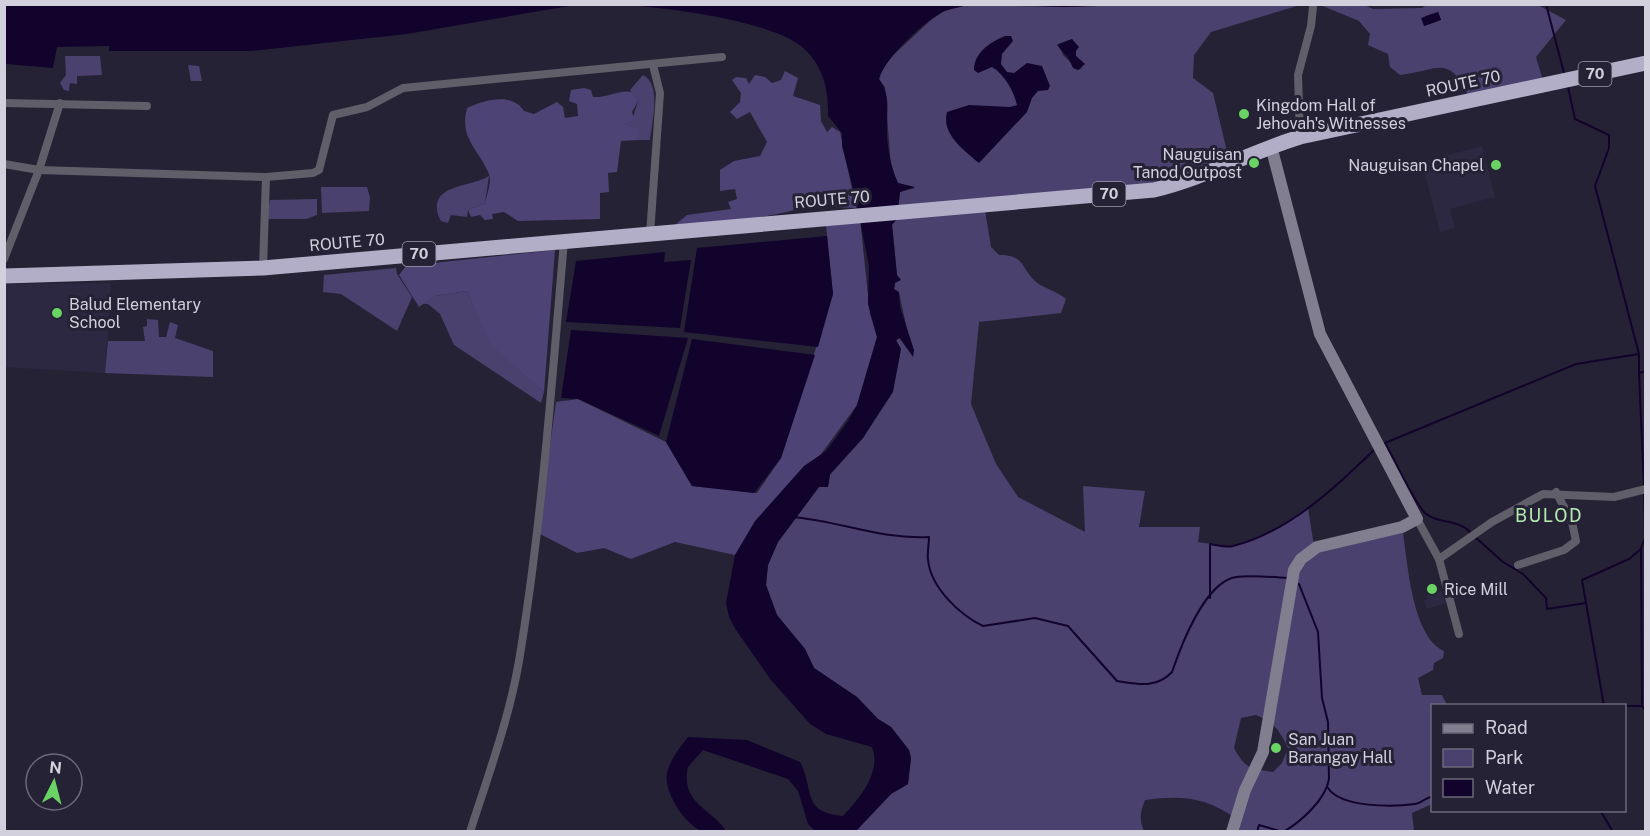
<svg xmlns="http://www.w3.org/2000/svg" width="1650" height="836" viewBox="0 0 1650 836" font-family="'Public Sans',sans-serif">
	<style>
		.built { fill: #2d2842 }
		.green { fill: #4b416f; fill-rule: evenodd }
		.forest { fill: #4e4375 }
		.water { fill: #12032d }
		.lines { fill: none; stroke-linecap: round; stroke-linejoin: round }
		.stream { stroke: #12032d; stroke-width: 2 }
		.street { stroke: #605e69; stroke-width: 8 }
		.secondary { stroke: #817f8f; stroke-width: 12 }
		.highway { stroke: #b2aec8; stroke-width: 15 }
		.poi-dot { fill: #69d464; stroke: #262235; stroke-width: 2 }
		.labels { text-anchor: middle; stroke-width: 6; stroke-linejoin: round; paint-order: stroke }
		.shield { fill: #262235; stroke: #9e9cab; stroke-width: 1.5 }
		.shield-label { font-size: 15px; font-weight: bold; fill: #d2d0dd }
		.street-label { font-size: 16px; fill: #d2d0dd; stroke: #262235 }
		.poi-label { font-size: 16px; fill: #d2d0dd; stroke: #262235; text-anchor: start }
		.neighbourhood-label { font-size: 18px; letter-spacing: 1.5px; fill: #b4ecaf; stroke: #262235 }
	</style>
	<rect width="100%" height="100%" fill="#262235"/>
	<g class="built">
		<polygon points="1482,146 1495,197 1450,209 1455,228 1440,232 1422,162"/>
		<polygon points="111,283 105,373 5,367 4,284"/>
		<polygon points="1446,590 1449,602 1427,609 1424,600 1428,599 1427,595"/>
	</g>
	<g class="green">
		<path d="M1133 4 1300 5 1211 32 1194 55 1193 78 1213 93 1230 164 1185 182 984 204 991 247 999 255C1026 255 1020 268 1036 282 1045 289 1057 291 1066 299L1061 313 979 322 971 404 996 464 1018 497 1085 532 1083 486 1145 491 1139 527H1200L1198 542 1231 547 1271 532 1308 508 1313 540 1317 547 1402 527C1408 561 1411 636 1444 651L1443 658 1434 663 1433 670 1418 678 1422 695H1442L1447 705 1432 706V804L1412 813 1414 831H1236L1235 818C1205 797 1182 795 1145 800 1140 812 1139 820 1144 831H856L891 794 908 784 911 758 909 750 891 727 878 719 857 697 814 668 805 649 777 615 766 585 768 565 778 542 819 487H828L830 475 863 438 879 411 896 373 901 349 896 341 899 338 913 356 899 293 894 289 897 275 892 224 897 219 900 192 915 188 898 183 891 168 885 87 879 79 885 63 931 20 944 11 968 5 1064 7ZM1072 39 1076 56 1081 61 1082 68 1078 70 1063 55 1058 44ZM1256 715C1274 722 1280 731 1288 748L1282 763 1273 772C1251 768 1246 770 1234 748L1241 718Z"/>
		<path d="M1428 4 1538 5 1566 20 1536 57 1544 84 1470 99C1448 52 1439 71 1400 75L1390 67 1388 54 1368 45 1370 34 1359 21 1320 5H1364L1373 9 1422 8ZM1438 12 1441 20 1424 26 1425 16Z"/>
		<polygon points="65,56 100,56 102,75 77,76 77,84 70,83 69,91 64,90 60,83 66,75"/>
		<polygon points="188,65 199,66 202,81 191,81"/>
		<path d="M643 75C662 84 652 123 650 140H638L636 129 623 124 633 117 638 101 630 90Z"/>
		<path d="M489 176 485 203 468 210 467 217 451 215 448 223 441 221C423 184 470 188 489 176Z"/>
		<polygon points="321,187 367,187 370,198 369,211 322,213"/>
		<polygon points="317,199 317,215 306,219 266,219 270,200"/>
		<polygon points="396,268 397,274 412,297 397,331 341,294 323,292 324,275"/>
		<polygon points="467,291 488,338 544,392 541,403 454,345 440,314 428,304 423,304 435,296"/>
		<polygon points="147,319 158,320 159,337 166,337 170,322 178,325 175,338 213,351 213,377 105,373 108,341 145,341 143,327 147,326"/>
	</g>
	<g class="forest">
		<path d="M785 71 798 78 793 96 820 105 821 121 827 132 832 127 840 132 856 208 834 207 828 198H818C801 218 704 223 675 225L687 215 731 209 728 202 737 199 735 189 720 191V170L734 161 760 156 767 142 750 112 737 119 730 112 740 102 741 93 732 80 736 77 746 78 749 84 755 75 765 77 772 83 781 80Z"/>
		<path d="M584 88 591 90 593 97C607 98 620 89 632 92L638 101 632 112 634 119 624 124 637 129 638 140 621 141 617 172 608 173 609 192 600 193V219L518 221 504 212 492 214 493 219 485 220 480 215 471 217 468 210 485 203C487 194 492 182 489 174 479 149 459 139 467 108 485 100 512 92 524 111L534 114 557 102 563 107 565 118 578 116 577 104 569 101 571 90Z"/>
		<polygon points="860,219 870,314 877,337 857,405 816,461 765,511 735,555 675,542 631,559 604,548 577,553 538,533 556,402 578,399 666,442 692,486 757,493 781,458 833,294 826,225"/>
		<polygon points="555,250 544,392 490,344 467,291 435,296 419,307 399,275 406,266"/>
	</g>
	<g class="water">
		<polygon points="4,5 5,4 575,5 407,34 252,51 109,51 109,46 57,47 53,68 5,64"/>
		<path d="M622 5H968C961 7 952 8 945 11 926 19 884 59 879 79 890 95 887 105 887 123 886 143 890 165 898 183L915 187 900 192 897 219 892 225 897 275 901 280 895 283 894 289 899 292 900 307 914 350 913 357 900 338 896 340 901 349 893 392 863 438 830 474 828 487H819L778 542 768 565 766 585 777 615 805 649 814 668 857 697 878 719 891 727 909 750 911 758 908 784 891 794 856 831H815L808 824 798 791 788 779 703 750 688 767C680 804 712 808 726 831 719 831 709 833 702 831 685 825 663 791 667 773 670 760 680 747 688 737L747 740 800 762C815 791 801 812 843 816 859 799 882 772 872 747L826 734 810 724 771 680 736 630 729 617 726 603 735 555 755 521 804 466 826 451 848 421 857 405 877 337 868 304 869 266 856 200 842 146V133L828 116C829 90 823 64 801 46 767 20 665 7 622 5Z"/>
		<polygon points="1010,5 1010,4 1133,5 1064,7"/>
		<polygon points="1438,12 1441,20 1424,26 1421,18"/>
		<path d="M1005 36H1011L1013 41 1002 54 1001 64 1007 72 1014 73 1027 63 1042 66 1050 86 1048 90 1038 91 1032 98 1027 112 979 163C964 150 941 134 947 112L969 105 1010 107 1017 105C1014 91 1004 74 992 67L978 73 974 70C974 53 990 42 1005 36Z"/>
		<polygon points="1072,39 1079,47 1076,51 1076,56 1085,64 1078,70 1073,68 1069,59 1057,45"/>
		<polygon points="827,236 833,294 818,347 684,332 697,248"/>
		<polygon points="665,252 664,262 691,260 680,328 566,322 576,261"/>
		<polygon points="571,330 688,338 659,436 578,399 561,398"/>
		<polygon points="692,339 815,355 781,458 754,493 692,486 666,442"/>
	</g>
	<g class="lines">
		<g class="stream">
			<polyline points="1546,4 1564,73"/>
			<polyline points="1568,87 1575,119 1609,135 1609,148 1595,186 1639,354 1639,373"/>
			<polyline points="1644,488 1639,373 1646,371"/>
			<polyline points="1644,491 1645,538 1641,548 1642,706 1646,711"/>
			<path d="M793 517C839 521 882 540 929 537 929 544 927 553 928 560 931 588 960 615 983 626L1035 618 1068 626 1117 681C1138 684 1156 689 1172 672 1181 646 1205 582 1236 577 1252 575 1272 577 1288 578"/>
			<path d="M1471 533C1458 518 1439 525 1425 513 1414 503 1394 458 1385 443L1576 364 1639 354"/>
			<polyline points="1475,537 1503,562 1523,574 1546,598 1547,609 1586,603"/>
			<path d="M1210 598V544C1217 545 1226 548 1233 546 1289 532 1336 487 1376 448"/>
			<polyline points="1604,706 1582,580 1629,559 1641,549"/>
			<polyline points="1624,706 1642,706"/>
			<path d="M1328 788C1341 808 1394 807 1415 804 1422 803 1426 797 1432 797"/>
			<polyline points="1600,810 1613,832"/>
			<polyline points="1257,832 1259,825 1283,832"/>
			<path d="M1283 832C1301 822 1326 799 1329 779L1328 722 1322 698 1318 632 1299 584"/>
		</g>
		<g class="street">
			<polyline points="4,103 147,106"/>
			<polyline points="1300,137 1298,75 1311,26 1313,7"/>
			<polyline points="4,164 39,170 266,177 263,268"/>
			<polyline points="266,177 313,173 319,170 333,115 367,107 403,88 722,57"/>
			<polyline points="650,234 660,93 653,65"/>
			<polyline points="4,259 39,170 60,103"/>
			<polyline points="1417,519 1439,559 1459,634"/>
			<polyline points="1439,559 1492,522 1543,494 1614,497 1646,489"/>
			<polyline points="1518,565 1564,550 1576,541 1572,522 1556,492"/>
			<path d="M470 832C488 776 509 719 519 661 542 522 552 381 564 241"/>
		</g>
		<polyline class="secondary" points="1232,832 1245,790 1263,752 1294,570 1301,559 1317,547 1402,527 1417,519 1320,334 1271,146"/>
		<path class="highway" d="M4 276 263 268 1154 190C1205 178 1250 152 1300 137L1646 63"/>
	</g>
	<g class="poi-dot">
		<circle cx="1244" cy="114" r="6"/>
		<circle cx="1254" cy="163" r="6"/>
		<circle cx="1496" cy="165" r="6"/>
		<circle cx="57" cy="313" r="6"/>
		<circle cx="1432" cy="589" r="6"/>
		<circle cx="1276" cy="748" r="6"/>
	</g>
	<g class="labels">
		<g class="shield">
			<rect x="1578.5" y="62" width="33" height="24" rx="4.5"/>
			<rect x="1092.5" y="182" width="33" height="24" rx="4.5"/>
			<rect x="402.5" y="242" width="33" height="24" rx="4.5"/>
		</g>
		<g class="shield-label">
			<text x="1595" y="79">70</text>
			<text x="1109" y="199">70</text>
			<text x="419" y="259">70</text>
		</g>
		<g class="street-label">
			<text transform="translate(1463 83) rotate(-12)" y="6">ROUTE 70</text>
			<text transform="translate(832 199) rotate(-5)" y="6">ROUTE 70</text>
			<text transform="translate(347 242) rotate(-5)" y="6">ROUTE 70</text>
		</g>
		<g class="poi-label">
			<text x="1256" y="111">Kingdom Hall of<tspan x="1256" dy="18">Jehovah's Witnesses</tspan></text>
			<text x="1242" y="160" text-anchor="end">Nauguisan<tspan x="1242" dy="18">Tanod Outpost</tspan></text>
			<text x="1484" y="171" text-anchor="end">Nauguisan Chapel</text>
			<text x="69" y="310">Balud Elementary<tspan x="69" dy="18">School</tspan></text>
			<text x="1444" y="595">Rice Mill</text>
			<text x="1288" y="745">San Juan<tspan x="1288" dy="18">Barangay Hall</tspan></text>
		</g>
		<g class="neighbourhood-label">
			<text x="1549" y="522">BULOD</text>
		</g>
	</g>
	<rect width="1650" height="836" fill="none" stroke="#d2d0dd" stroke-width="12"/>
	<rect x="1431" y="704" width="195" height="108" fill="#262235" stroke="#6b6878" stroke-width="1.5"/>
	<rect x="1443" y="724" width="30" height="9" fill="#817f8f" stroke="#6b6878" stroke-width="1.5"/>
	<text x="1485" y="734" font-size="18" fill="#d2d0dd">Road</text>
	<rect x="1443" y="749" width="30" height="18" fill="#4b416f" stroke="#6b6878" stroke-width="1.5"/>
	<text x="1485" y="764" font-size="18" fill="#d2d0dd">Park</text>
	<rect x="1443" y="779" width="30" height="18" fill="#12032d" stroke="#6b6878" stroke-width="1.5"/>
	<text x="1485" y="794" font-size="18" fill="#d2d0dd">Water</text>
	<g transform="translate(54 782) rotate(6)"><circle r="28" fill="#262235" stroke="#6b6878" stroke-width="1.5"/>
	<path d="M0-4.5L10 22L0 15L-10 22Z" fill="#69d464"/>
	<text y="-9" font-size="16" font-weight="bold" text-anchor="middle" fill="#d2d0dd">N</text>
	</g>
</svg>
